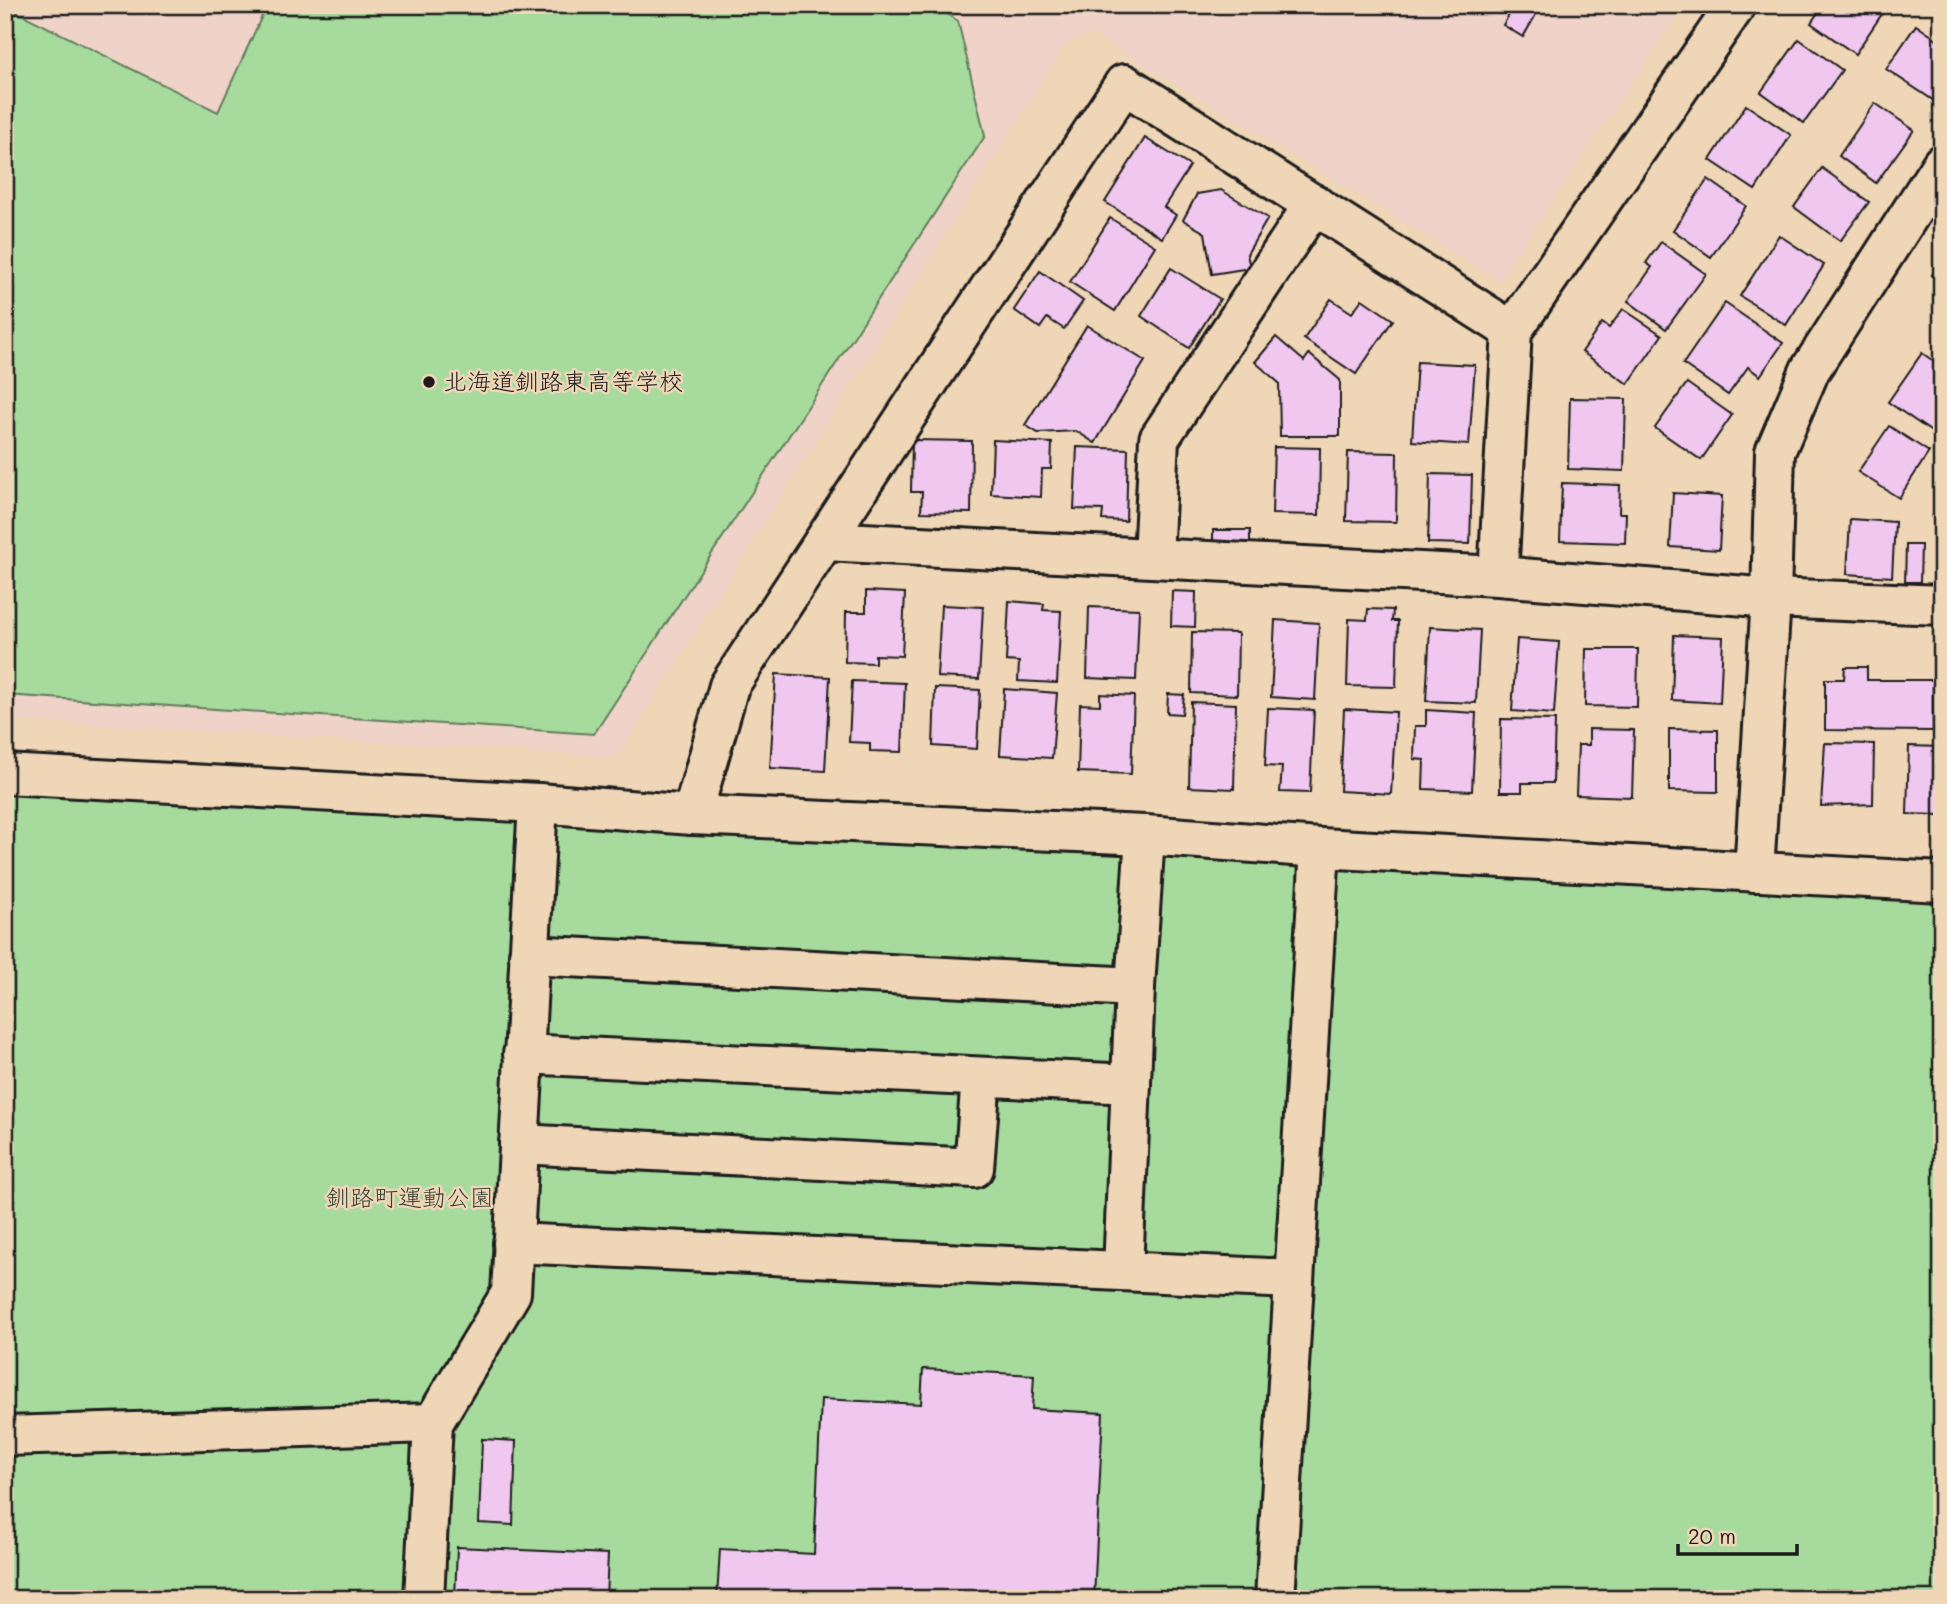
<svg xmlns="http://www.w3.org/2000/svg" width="1947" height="1604" viewBox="0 0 1947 1604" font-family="Mali,'Klee One',sans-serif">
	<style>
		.built { fill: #efd2c8 }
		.green { fill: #a7db9d; stroke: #627c5c; stroke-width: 2 }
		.building { fill: #efc7ef; stroke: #1c1c1c; stroke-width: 2 }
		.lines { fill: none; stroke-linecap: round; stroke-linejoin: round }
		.minor-casing { stroke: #1c1c1c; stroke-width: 44 }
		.minor { stroke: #efd6b7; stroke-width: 38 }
		.poi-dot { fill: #1c1c1c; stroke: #efd6b7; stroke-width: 2.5 }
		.labels { text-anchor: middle; stroke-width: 5; stroke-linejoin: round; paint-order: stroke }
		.poi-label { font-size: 24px; fill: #1c1c1c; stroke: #efd6b7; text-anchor: start }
		.park-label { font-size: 24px; fill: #384236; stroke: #efd6b7 }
	</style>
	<rect width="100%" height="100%" fill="#efd6b7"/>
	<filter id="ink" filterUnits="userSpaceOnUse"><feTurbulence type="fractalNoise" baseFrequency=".0143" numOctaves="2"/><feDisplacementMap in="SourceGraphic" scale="14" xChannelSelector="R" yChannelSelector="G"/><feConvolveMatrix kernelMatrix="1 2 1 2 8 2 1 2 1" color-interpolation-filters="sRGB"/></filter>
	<g filter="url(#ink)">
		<polygon class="built" points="5,5 1684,5 1499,280 1091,33 1065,45 617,757 5,719"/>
		<g class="green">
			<polygon points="267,5 934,5 958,21 985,136 594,734 5,695 5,6 218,112"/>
			<polygon points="5,774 1942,882 1942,1599 5,1599"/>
		</g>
		<g class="building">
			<polygon points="1515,5 1541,6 1523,37 1503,25"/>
			<polygon points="1823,5 1888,5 1855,54 1811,23"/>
			<polygon points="1916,25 1942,43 1942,93 1936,102 1886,69"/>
			<polygon points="1799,39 1842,70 1804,123 1761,92"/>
			<polygon points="1875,103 1914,130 1876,183 1839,156"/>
			<polygon points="1746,105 1791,135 1755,190 1710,160"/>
			<polygon points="1145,138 1190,166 1164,207 1176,215 1162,238 1105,202"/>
			<polygon points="1822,168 1869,202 1840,241 1794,207"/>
			<polygon points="1708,179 1746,206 1711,257 1673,230"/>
			<polygon points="1221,190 1268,218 1247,254 1250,268 1212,274 1205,233 1183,220 1197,194"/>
			<polygon points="1110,218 1155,246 1115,311 1070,282"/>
			<polygon points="1779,235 1824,265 1786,325 1740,296"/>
			<polygon points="1661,242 1706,274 1666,329 1628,301 1652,267 1646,263"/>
			<polygon points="1940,263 1942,264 1942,282 1932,275"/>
			<polygon points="1171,268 1220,299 1189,348 1141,316"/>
			<polygon points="1040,271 1083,301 1064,329 1047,318 1040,328 1014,310"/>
			<polygon points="1331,299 1352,313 1362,299 1393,320 1356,374 1304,339"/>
			<polygon points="1725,303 1783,343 1760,376 1748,367 1728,395 1683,364"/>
			<polygon points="1623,309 1662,335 1628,384 1582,352 1602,323 1609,328"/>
			<polygon points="1087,325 1145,361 1095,443 1076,431 1038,433 1025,425"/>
			<polygon points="1276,337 1304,361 1309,354 1340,380 1340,436 1280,436 1279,383 1255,362"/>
			<polygon points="1922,353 1942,367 1942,439 1888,402"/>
			<polygon points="1417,362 1475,365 1469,445 1412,441"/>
			<polygon points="1687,383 1732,415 1701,460 1655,428"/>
			<polygon points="1570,398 1626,399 1624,471 1568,469"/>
			<polygon points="1889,426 1929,452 1899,498 1858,472"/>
			<polygon points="912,440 972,441 971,513 921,512 922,492 911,492"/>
			<polygon points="993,440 1052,443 1051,469 1042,469 1041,497 991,494"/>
			<polygon points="1077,447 1128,449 1126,521 1102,520 1103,510 1074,509"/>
			<polygon points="1274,447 1320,448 1319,515 1272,514"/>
			<polygon points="1348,452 1397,453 1396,522 1346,521"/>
			<polygon points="1430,474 1472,475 1470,544 1428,543"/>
			<polygon points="1562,483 1620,485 1619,513 1626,513 1625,543 1560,541"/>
			<polygon points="1673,493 1722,496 1719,550 1670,547"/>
			<polygon points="1942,502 1942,523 1932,517"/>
			<polygon points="1850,519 1895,522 1892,577 1847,574"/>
			<rect x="1213" y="530" width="37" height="12"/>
			<polygon points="1906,545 1921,545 1920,582 1905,582"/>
			<polygon points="866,591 905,593 902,656 875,655 875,663 845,662 846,612 866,612"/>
			<polygon points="1172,591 1196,592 1195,627 1171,626"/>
			<polygon points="1009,601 1044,604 1043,610 1061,611 1057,683 1018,681 1019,662 1006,661"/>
			<polygon points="941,605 983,607 979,679 937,677"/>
			<polygon points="1089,607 1139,609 1136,680 1087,678"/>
			<polygon points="1368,609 1393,610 1392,621 1398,621 1396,687 1347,686 1349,619 1367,620"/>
			<polygon points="1275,620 1319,623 1315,700 1271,697"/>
			<polygon points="1430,627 1480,630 1476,703 1426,701"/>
			<polygon points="1192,632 1238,633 1237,695 1191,693"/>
			<polygon points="1674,635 1723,637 1720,703 1672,700"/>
			<polygon points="1517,639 1559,642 1554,714 1512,711"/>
			<polygon points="1586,649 1638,649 1637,707 1585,706"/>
			<polygon points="1845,667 1867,667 1867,680 1933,680 1933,731 1825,730 1825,679 1844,679"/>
			<polygon points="776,674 830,677 825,771 770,768"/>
			<polygon points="852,681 905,683 902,752 870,751 870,743 849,742"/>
			<polygon points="935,688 980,690 977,749 933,746"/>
			<polygon points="1004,689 1057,693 1052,758 1000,755"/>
			<polygon points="1100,694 1134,696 1131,774 1078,772 1080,704 1100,705"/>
			<polygon points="1168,694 1184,695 1182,714 1167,713"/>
			<polygon points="1191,702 1236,704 1234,789 1189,787"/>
			<polygon points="1268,708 1314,710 1310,793 1280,792 1282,767 1265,766"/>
			<polygon points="1344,709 1396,712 1391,794 1340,791"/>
			<polygon points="1426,710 1476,713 1472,791 1423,789 1424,760 1414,759 1415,726 1426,726"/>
			<polygon points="1501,719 1555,720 1553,783 1522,783 1522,792 1500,792"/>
			<polygon points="1589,729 1634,730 1632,797 1576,795 1578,745 1589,745"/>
			<polygon points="1669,729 1718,730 1718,792 1669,791"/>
			<polygon points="1825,743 1874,744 1873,804 1821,806"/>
			<polygon points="1909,746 1942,747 1942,815 1907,814"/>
			<polygon points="923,1369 1034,1375 1032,1409 1103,1413 1094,1599 717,1599 720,1549 814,1554 821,1399 921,1404"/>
			<polygon points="482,1439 516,1441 513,1525 479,1523"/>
			<polygon points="457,1547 608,1554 606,1599 455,1599"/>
		</g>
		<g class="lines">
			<defs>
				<g id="minor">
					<polyline points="825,541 1498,576 1771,598 1942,605"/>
					<polyline points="1153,558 1159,439 1314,204"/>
					<polyline points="1498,576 1512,331 1736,5"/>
					<polyline points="5,774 538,803 692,815 1145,835 1320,848 1942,882"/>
					<polyline points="692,815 729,686 1124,84 1512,331"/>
					<polyline points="1754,872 1771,598 1775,452 1810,370 1942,164"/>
					<polyline points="529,955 1135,987"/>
					<polyline points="523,1054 1131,1084"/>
					<polyline points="519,1144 974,1168 981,1077"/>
					<polyline points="513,1243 1293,1279"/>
					<polyline points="1123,1271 1135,987 1145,835"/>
					<polyline points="5,1436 433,1423"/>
					<polyline points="424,1599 433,1423 511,1293 538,803"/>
					<polyline points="1275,1599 1320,848"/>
				</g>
			</defs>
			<use href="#minor" class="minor-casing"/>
			<use href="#minor" class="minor"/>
		</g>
	</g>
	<circle class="poi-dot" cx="429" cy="382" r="7"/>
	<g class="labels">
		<g class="poi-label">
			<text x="443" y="390">北海道釧路東高等学校</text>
		</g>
		<g class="park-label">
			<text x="410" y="1206">釧路町運動公園</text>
		</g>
	</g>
	<rect width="1947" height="1604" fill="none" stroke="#efd6b7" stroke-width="28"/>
	<rect x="14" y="14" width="1919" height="1576" fill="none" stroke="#1c1c1c" stroke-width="2.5" filter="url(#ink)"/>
	<path d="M1678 1544v10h119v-10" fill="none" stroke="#1c1c1c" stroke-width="3.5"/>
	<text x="1688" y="1544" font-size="21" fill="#1c1c1c" stroke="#efd6b7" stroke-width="5" paint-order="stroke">20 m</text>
</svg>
